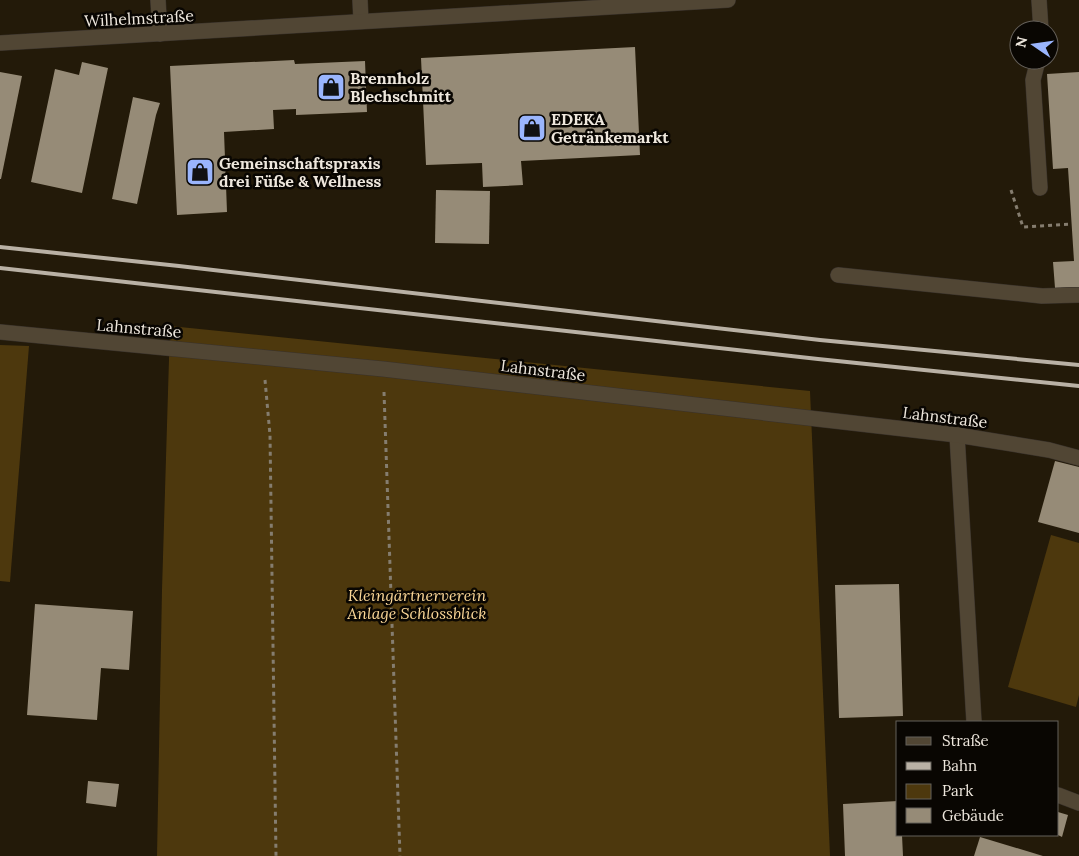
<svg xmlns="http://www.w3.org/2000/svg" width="1079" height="856" viewBox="0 0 1079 856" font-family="Lora,serif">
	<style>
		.green { fill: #4d380d }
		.building { fill: #968b77 }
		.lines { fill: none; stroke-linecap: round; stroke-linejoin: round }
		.lane-casing { stroke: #39322c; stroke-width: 16 }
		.street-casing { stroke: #39322c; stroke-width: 16 }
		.path { stroke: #857d6f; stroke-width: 3; stroke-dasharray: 4 4; stroke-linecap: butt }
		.lane { stroke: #514634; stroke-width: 15 }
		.street { stroke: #514634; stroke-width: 15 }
		.rail { stroke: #b9b1a5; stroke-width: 4 }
		.labels { text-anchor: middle; stroke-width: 5; stroke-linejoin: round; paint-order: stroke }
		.street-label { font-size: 16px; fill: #eee7dd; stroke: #090602 }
		.poi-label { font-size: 16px; font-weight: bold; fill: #eee7dd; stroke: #090602; text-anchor: start }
		.park-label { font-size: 16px; font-style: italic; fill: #fbd797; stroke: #090602 }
	</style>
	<rect width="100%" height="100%" fill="#231a09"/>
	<g class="green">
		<polygon points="170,326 810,391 830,856 157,856 162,590"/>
		<polygon points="0,345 29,346 10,582 0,581"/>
		<polygon points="1051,535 1079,543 1079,695 1076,707 1008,687"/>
	</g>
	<g class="building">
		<polygon points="635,47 640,155 521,161 523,185 483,187 482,163 426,165 421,58"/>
		<polygon points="294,60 295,64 365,61 367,112 296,115 296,109 273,110 274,129 224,132 227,212 177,215 170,66"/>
		<polygon points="82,62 108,68 82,193 31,182 55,69 79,75"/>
		<polygon points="0,72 22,76 1,179 0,179"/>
		<polygon points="1079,72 1079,287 1055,288 1053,262 1074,261 1068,168 1053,169 1047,74"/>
		<polygon points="133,97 160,103 156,115 137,204 112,199"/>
		<polygon points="436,190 490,191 489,244 435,243"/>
		<polygon points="1055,461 1079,467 1079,533 1038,522"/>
		<polygon points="899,584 903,716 839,718 835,585"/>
		<polygon points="35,604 133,611 129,670 101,668 97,720 27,715"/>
		<polygon points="88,781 119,784 116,807 86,803"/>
		<polygon points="898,801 898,835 902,835 903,856 845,856 843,804"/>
		<polygon points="1058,812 1068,815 1062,837 1058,835"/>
		<polygon points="980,837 1043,856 974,856"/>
	</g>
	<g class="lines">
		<defs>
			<g id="lane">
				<polyline points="158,0 160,34"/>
				<polyline points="360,0 361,21"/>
				<polyline points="1039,0 1041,30"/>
				<polyline points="1038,60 1033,80 1040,188"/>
				<polyline points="838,275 1042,296 1079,295"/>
				<polyline points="957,435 974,722"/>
				<polyline points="1058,795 1079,803"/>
			</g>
			<g id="street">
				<polyline points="0,43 728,0"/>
				<polyline points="0,332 383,369 957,435 1049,450 1079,458"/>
			</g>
		</defs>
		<use href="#lane" class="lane-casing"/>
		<use href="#street" class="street-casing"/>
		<g class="path">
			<polyline points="1011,190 1023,227 1072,224"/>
			<polyline points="265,380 270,435 276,856"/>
			<polyline points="384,392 400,856"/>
		</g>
		<use href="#lane" class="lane"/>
		<use href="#street" class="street"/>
		<g class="rail">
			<polyline points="0,247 179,266 820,340 1079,365"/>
			<polyline points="0,268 818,359 1079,386"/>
		</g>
	</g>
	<defs>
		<symbol id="shop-square" viewBox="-11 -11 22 22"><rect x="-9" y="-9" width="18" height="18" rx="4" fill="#9ab5fd" stroke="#090602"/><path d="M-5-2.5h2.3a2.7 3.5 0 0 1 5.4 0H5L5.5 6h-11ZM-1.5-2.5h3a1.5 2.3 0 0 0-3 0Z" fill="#111"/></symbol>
	</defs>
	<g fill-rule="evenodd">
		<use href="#shop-square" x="315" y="71" width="32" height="32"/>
		<use href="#shop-square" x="516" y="112" width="32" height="32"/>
		<use href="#shop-square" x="184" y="156" width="32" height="32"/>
	</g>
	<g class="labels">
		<g class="street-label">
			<text transform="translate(139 18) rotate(-3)" y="6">Wilhelmstraße</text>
			<text transform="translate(139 328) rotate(5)" y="6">Lahnstraße</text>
			<text transform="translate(543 370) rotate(7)" y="6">Lahnstraße</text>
			<text transform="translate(945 417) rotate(7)" y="6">Lahnstraße</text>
		</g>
		<g class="poi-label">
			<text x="350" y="84">Brennholz<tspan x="350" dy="18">Blechschmitt</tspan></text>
			<text x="551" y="125">EDEKA<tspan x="551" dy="18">Getränkemarkt</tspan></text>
			<text x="219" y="169">Gemeinschaftspraxis<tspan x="219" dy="18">drei Füße &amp; Wellness</tspan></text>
		</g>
		<g class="park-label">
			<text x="417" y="601">Kleingärtnerverein<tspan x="417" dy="18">Anlage Schlossblick</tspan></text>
		</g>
	</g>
	<rect x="896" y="721" width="162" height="115" fill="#090602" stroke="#65605a"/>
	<rect x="906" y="737" width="25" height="8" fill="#514634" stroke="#65605a"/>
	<text x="942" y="746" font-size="15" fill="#eee7dd">Straße</text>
	<rect x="906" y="762" width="25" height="8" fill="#b9b1a5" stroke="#65605a"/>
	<text x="942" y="771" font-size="15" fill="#eee7dd">Bahn</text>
	<rect x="906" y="784" width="25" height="15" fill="#4d380d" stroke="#65605a"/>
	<text x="942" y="796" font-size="15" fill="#eee7dd">Park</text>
	<rect x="906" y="808" width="25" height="15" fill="#968b77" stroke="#65605a"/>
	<text x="942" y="821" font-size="15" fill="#eee7dd">Gebäude</text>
	<g transform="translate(1034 45) rotate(283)"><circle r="24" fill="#090602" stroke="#65605a"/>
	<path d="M0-4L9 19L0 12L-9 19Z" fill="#9ab5fd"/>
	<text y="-8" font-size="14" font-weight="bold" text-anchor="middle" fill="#eee7dd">N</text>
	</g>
</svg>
